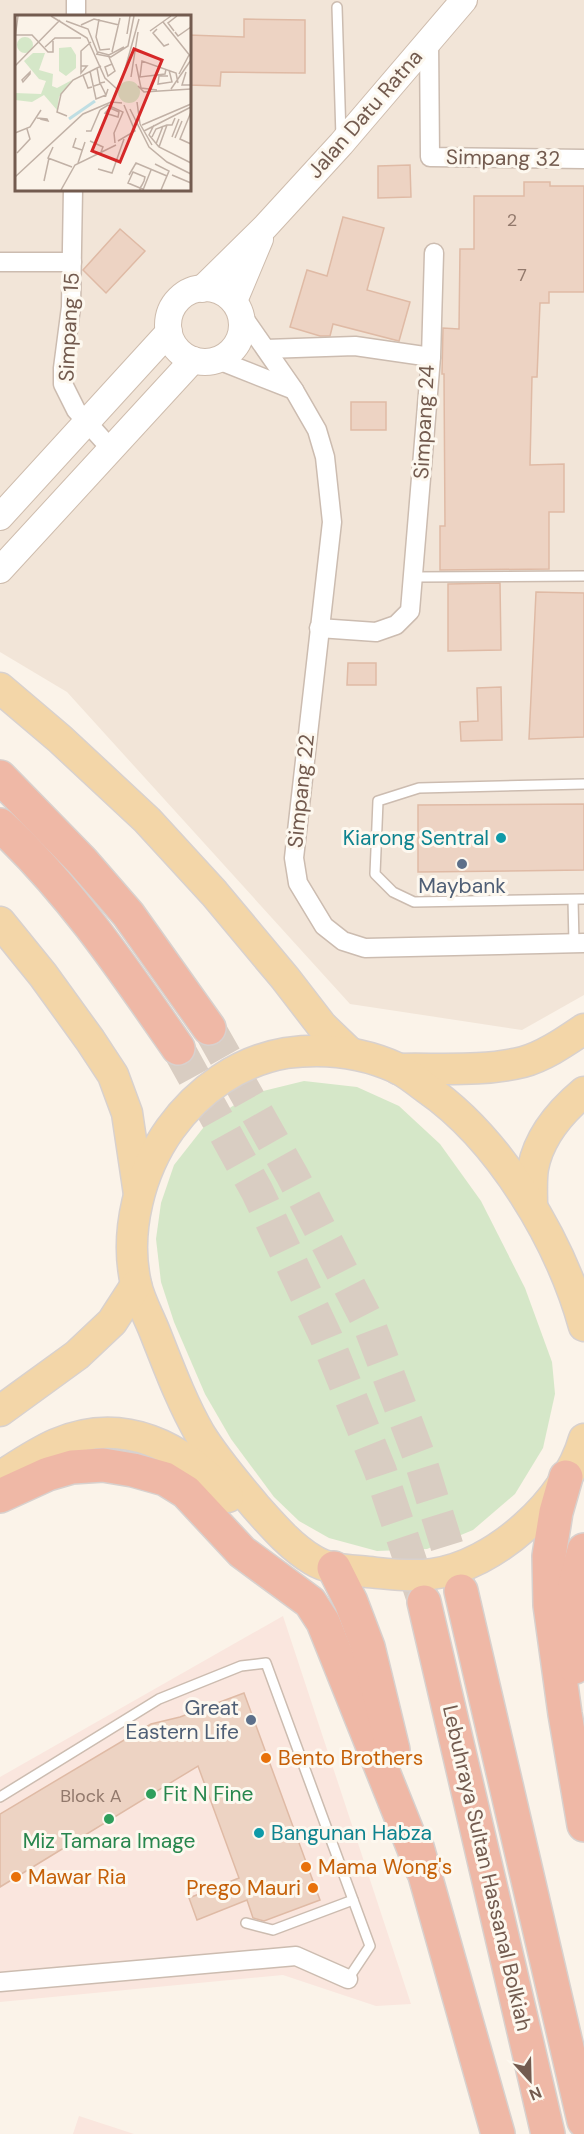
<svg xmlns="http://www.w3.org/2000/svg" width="584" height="2134" viewBox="0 0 584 2134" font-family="'DM Sans',sans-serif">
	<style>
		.residential { fill: #f2e5d8; fill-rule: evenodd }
		.commercial { fill: #fae6de }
		.green { fill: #d5e7c8 }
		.building { fill: #edd3c3; stroke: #dfbaa5; stroke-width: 1.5 }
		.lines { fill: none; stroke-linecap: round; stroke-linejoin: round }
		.highway-tunnel { stroke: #d9cdc2; stroke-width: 33; stroke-dasharray: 33 16; stroke-linecap: butt }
		.lane-casing { stroke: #ccbcb0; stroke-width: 12 }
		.street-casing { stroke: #ccbcb0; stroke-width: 21 }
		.secondary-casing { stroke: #cebcad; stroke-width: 28 }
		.primary-casing { stroke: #d8d1ce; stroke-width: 33 }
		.highway-casing { stroke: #d8d1ce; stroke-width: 36 }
		.lane { stroke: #fff; stroke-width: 9 }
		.street { stroke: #fff; stroke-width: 18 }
		.secondary { stroke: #fff; stroke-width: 26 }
		.primary { stroke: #f3d6a8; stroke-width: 30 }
		.highway { stroke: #efb8a6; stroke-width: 33 }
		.culture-dot { fill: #0f9aa8; stroke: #fdf8ef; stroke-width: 2 }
		.service-dot { fill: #5c6f8a; stroke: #fdf8ef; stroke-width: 2 }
		.food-dot { fill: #e8710a; stroke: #fdf8ef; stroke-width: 2 }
		.leisure-dot { fill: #2e9e5b; stroke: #fdf8ef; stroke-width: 2 }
		.labels { text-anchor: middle; stroke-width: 6; stroke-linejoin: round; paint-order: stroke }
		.number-label { font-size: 18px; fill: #92796c }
		.street-label { font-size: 21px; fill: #735b4f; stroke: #fdf8ef }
		.culture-label { font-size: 21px; fill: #0d838f; stroke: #fdf8ef; text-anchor: end }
		.service-label { font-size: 21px; fill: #4e5e75; stroke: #fdf8ef }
		.food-label { font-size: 21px; fill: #c56008; stroke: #fdf8ef; text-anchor: start }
		.leisure-label { font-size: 21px; fill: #27864d; stroke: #fdf8ef; text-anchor: start }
		.inset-river { fill: none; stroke: #bfdee3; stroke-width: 3 }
		.inset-road { fill: none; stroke: #c1b1a6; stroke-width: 1.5 }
		.view { fill: #d62828; fill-opacity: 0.15; stroke: #d62828; stroke-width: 3 }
		.inset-edge { fill: none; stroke: #735b4f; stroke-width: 3 }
	</style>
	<rect width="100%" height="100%" fill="#fbf3e9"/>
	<path class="residential" d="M0 0H584V995L522 1030 350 1004 67 692 0 652ZM16 16H189V189H16Z"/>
	<g class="commercial">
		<polygon points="283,1616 411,2004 376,2006 283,1975 0,2002 0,1777"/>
		<polygon points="79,2116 134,2134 73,2134"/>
	</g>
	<polygon class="green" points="304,1081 357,1087 399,1106 440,1144 481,1201 525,1288 552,1362 555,1394 543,1448 515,1494 473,1530 427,1549 377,1551 329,1538 299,1521 274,1497 231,1439 205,1394 174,1322 161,1282 156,1239 161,1203 174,1165 207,1123 251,1094"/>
	<g class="building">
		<polygon points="244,19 305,20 305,73 221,72 220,86 189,85 189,35 244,37"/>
		<polygon points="410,165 411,197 378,198 378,166"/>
		<polygon points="524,182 550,182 550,186 584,186 584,292 549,292 549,303 540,303 537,377 532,377 530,465 564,464 564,512 549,512 549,569 440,570 440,526 445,526 444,374 442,374 443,328 459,329 460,249 474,249 474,196 524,196"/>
		<polygon points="343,217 384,228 367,290 410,302 399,341 333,324 330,336 320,336 290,327 307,270 327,276"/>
		<polygon points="120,229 145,251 106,293 83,270"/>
		<rect x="351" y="402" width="35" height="28"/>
		<polygon points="500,583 501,650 448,651 448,584"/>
		<polygon points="536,592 584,593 584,737 529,739"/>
		<polygon points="348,663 376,663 376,685 347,685"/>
		<polygon points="501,687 502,740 461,741 460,722 478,721 477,688"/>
		<polygon points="584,804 584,870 418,872 418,805"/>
		<polygon points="244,1693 320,1900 264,1921 253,1918 247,1900 197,1920 189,1898 239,1878 198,1766 0,1887 0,1814 151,1724 180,1717"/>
	</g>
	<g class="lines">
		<g class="highway-tunnel">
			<polyline points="209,1028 292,1175 369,1324 419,1456 461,1591"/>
			<polyline points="178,1048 257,1191 326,1337 380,1470 424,1602"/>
		</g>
		<defs>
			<g id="lane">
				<polyline points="337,7 341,137"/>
				<polyline points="415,577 584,576"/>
				<polyline points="584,784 419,788 378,801 375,874 393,892 414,902 584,899"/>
				<polyline points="573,900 574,943"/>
				<polyline points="0,1797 159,1699 241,1666 266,1663 370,1946 348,1979"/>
				<polyline points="246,1923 273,1930 353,1900"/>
			</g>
			<g id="street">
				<polyline points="76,16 76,0"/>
				<polyline points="429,40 430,157 584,159"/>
				<polyline points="73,189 71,307 63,368 63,384 76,410 111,449"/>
				<polyline points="0,262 72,262"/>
				<polyline points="239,311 294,390 317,430 325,457 332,522 294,858 298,883 324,926 343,941 365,948 584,943"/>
				<polyline points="266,349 355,346 431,357"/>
				<polyline points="218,360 294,390"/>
				<polyline points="319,628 376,632 396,625 410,611 431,357 434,253"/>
				<polyline points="0,1982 296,1956 348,1979"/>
			</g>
			<g id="secondary">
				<circle cx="205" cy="325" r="37"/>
				<polyline points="202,289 265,227 341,144 464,0"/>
				<polyline points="234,301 260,239"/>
				<polyline points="0,517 169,332"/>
				<polyline points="0,570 193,360"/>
			</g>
			<g id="primary">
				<polyline points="0,688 60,739 147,820 214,893 285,978 322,1026 350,1053"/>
				<polyline points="0,922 43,975 90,1040 113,1075 127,1113 139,1194"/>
				<path d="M398 1069C439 1068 483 1072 523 1062 545 1056 566 1041 584 1029"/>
				<path d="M532 1206C532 1194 531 1180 533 1168 539 1137 560 1112 584 1092"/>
				<path d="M584 1326C560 1240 500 1139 426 1088 417 1081 407 1073 397 1068 362 1052 323 1048 286 1053 239 1061 198 1090 170 1129 140 1171 124 1232 136 1284 139 1299 148 1315 154 1330 168 1365 181 1401 200 1434 216 1460 237 1484 256 1507 273 1526 291 1547 313 1560 329 1570 350 1570 368 1572 389 1574 411 1577 432 1574 495 1566 567 1500 584 1439"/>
				<polyline points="0,1411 77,1355 112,1322 136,1285"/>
				<path d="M0 1477C18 1465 36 1453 56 1444 123 1415 183 1446 228 1497"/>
			</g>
			<g id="highway">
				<polyline points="0,777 82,861 128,914 209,1028"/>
				<path d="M0 825C70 890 124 970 178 1048"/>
				<polyline points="566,1477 556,1512 549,1556 550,1605 565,1714 584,1825"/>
				<polyline points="0,1496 48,1474 72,1467 103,1465 133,1470 165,1479 186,1492 242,1552 310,1602 323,1622 422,1869"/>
				<polyline points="334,1568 351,1602 368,1647 393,1750"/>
				<polyline points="461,1591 584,2121"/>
				<polyline points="424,1602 548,2134"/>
				<polyline points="575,1667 575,1585 584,1550"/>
				<polyline points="417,1847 498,2134"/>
			</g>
		</defs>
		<use href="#lane" class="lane-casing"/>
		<use href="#street" class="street-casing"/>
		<use href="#secondary" class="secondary-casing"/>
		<use href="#primary" class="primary-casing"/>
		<use href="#highway" class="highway-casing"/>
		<use href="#lane" class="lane"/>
		<use href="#street" class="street"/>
		<use href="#secondary" class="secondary"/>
		<use href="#primary" class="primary"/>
		<use href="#highway" class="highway"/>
	</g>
	<g class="culture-dot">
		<circle cx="501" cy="838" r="6"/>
		<circle cx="259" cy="1833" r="6"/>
	</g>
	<g class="service-dot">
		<circle cx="462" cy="864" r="6"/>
		<circle cx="251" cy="1720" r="6"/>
	</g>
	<g class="food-dot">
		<circle cx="266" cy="1758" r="6"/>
		<circle cx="306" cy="1867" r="6"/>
		<circle cx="16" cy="1877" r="6"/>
		<circle cx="313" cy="1888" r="6"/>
	</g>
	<g class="leisure-dot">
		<circle cx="151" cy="1794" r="6"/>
		<circle cx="109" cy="1819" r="6"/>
	</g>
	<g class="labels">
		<g class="number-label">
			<text x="512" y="226">2</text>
			<text x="522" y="281">7</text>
			<text x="91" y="1802">Block A</text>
		</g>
		<g class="street-label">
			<text transform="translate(365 114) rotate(-49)" y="7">Jalan Datu Ratna</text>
			<text transform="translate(503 158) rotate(1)" y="7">Simpang 32</text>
			<text transform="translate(69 327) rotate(-87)" y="7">Simpang 15</text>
			<text transform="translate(424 422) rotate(-87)" y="7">Simpang 24</text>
			<text transform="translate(301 791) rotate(-84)" y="7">Simpang 22</text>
			<text transform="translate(487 1868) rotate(77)" y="7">Lebuhraya Sultan Hassanal Bolkiah</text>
		</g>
		<g class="culture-label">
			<text x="489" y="845">Kiarong Sentral</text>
			<text x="271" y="1840" text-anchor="start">Bangunan Habza</text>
		</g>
		<g class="service-label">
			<text x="462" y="893">Maybank</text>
			<text x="239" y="1715" text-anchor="end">Great<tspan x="239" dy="24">Eastern Life</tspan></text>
		</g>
		<g class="food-label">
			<text x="278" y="1765">Bento Brothers</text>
			<text x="318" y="1874">Mama Wong's</text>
			<text x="28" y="1884">Mawar Ria</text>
			<text x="301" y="1895" text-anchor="end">Prego Mauri</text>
		</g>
		<g class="leisure-label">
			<text x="163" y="1801">Fit N Fine</text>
			<text x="109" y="1848" text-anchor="middle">Miz Tamara Image</text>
		</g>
	</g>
	<g transform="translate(15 15)">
		<rect width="176" height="176" fill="#fbf3e9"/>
		<path d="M2 30a8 8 0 1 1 16 0a8 8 0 1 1-16 0ZM56 32 61 40V53L51 61 44 56V33ZM18 38H30L24 55 38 59 37 71 42 73 57 65 44 82 42 95 29 80 17 87 0 85V78L26 79 31 66 24 64 9 46ZM103 77a11 11 0 1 1 22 0a11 11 0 1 1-22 0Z" fill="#d5e7c8"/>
		<path class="inset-river" d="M54 104 80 86"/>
		<path class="inset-road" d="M36 1 72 23 90 63 103 75M84 4 81 22 85 35 95 34M51 6 73 14 83 39M148 7 176 42M66 10 79 4 104 10M142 14 138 18 149 31 154 29M135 16 156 1M159 16 153 8 162 1M160 17 163 21 176 12M112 19 115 1M0 20H17L33 37H38V24M0 23 3 1M30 32 40 23H66M83 37 94 40 109 32M97 37 105 3M81 39 96 42 113 31 119 1M94 42 100 56 93 61 90 52 97 49M121 49 126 73 142 75M0 51 45 5M66 51H72L66 58V36L76 27M151 54 150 59 125 62 127 46 161 58 163 68M75 56 81 84 91 80M15 57V59L8 67 7 65ZM171 57 167 70H176M164 59 174 40M68 60 73 73 77 72M153 61H144L143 69 157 67 154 55M116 62 123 17M107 65 124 4M90 67 85 68 91 80 93 74M79 71 85 69 82 53M123 71 129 77 176 74M156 74 176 45M122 87 125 109M95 93 104 97 103 102 90 98 96 91M115 94 134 132 152 147 176 159M85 95 93 90 108 97 99 118 100 128M176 97 165 124 176 129M52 101 42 97 46 79 58 65 86 51M22 103 32 104 33 106 25 104M160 103 157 110H152L144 132 176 148M125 109 137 130M127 110 176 89M139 110 134 120 144 132M71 116H76L85 95M129 116 176 92M0 118 15 112 26 95M137 122 141 114 152 110M157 122 164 104M61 123 58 132 67 135M160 123 167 106M75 126 88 132 86 137M103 126 120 116 109 90M141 129 148 111M38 132 33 143 57 152M2 138 15 124 12 114M63 148 70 127M140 149 154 156 146 175M83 154 97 158 109 124M114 160 121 148 152 161M157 160 176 168M0 162 68 99 96 87 107 88M29 166 34 143M46 175 60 150 101 130M125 175V173L127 170 129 166 130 162 118 157 113 168 125 173 128 174M128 175 136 155"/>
		<path class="view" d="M119 34 147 45 105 147 77 136Z"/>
		<rect width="176" height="176" class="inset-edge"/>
	</g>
	<g transform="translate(530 2080) rotate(158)" stroke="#fdf8ef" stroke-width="4.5" paint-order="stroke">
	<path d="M0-4.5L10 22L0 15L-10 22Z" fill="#735b4f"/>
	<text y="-9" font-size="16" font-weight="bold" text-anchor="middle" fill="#735b4f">N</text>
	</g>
</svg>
